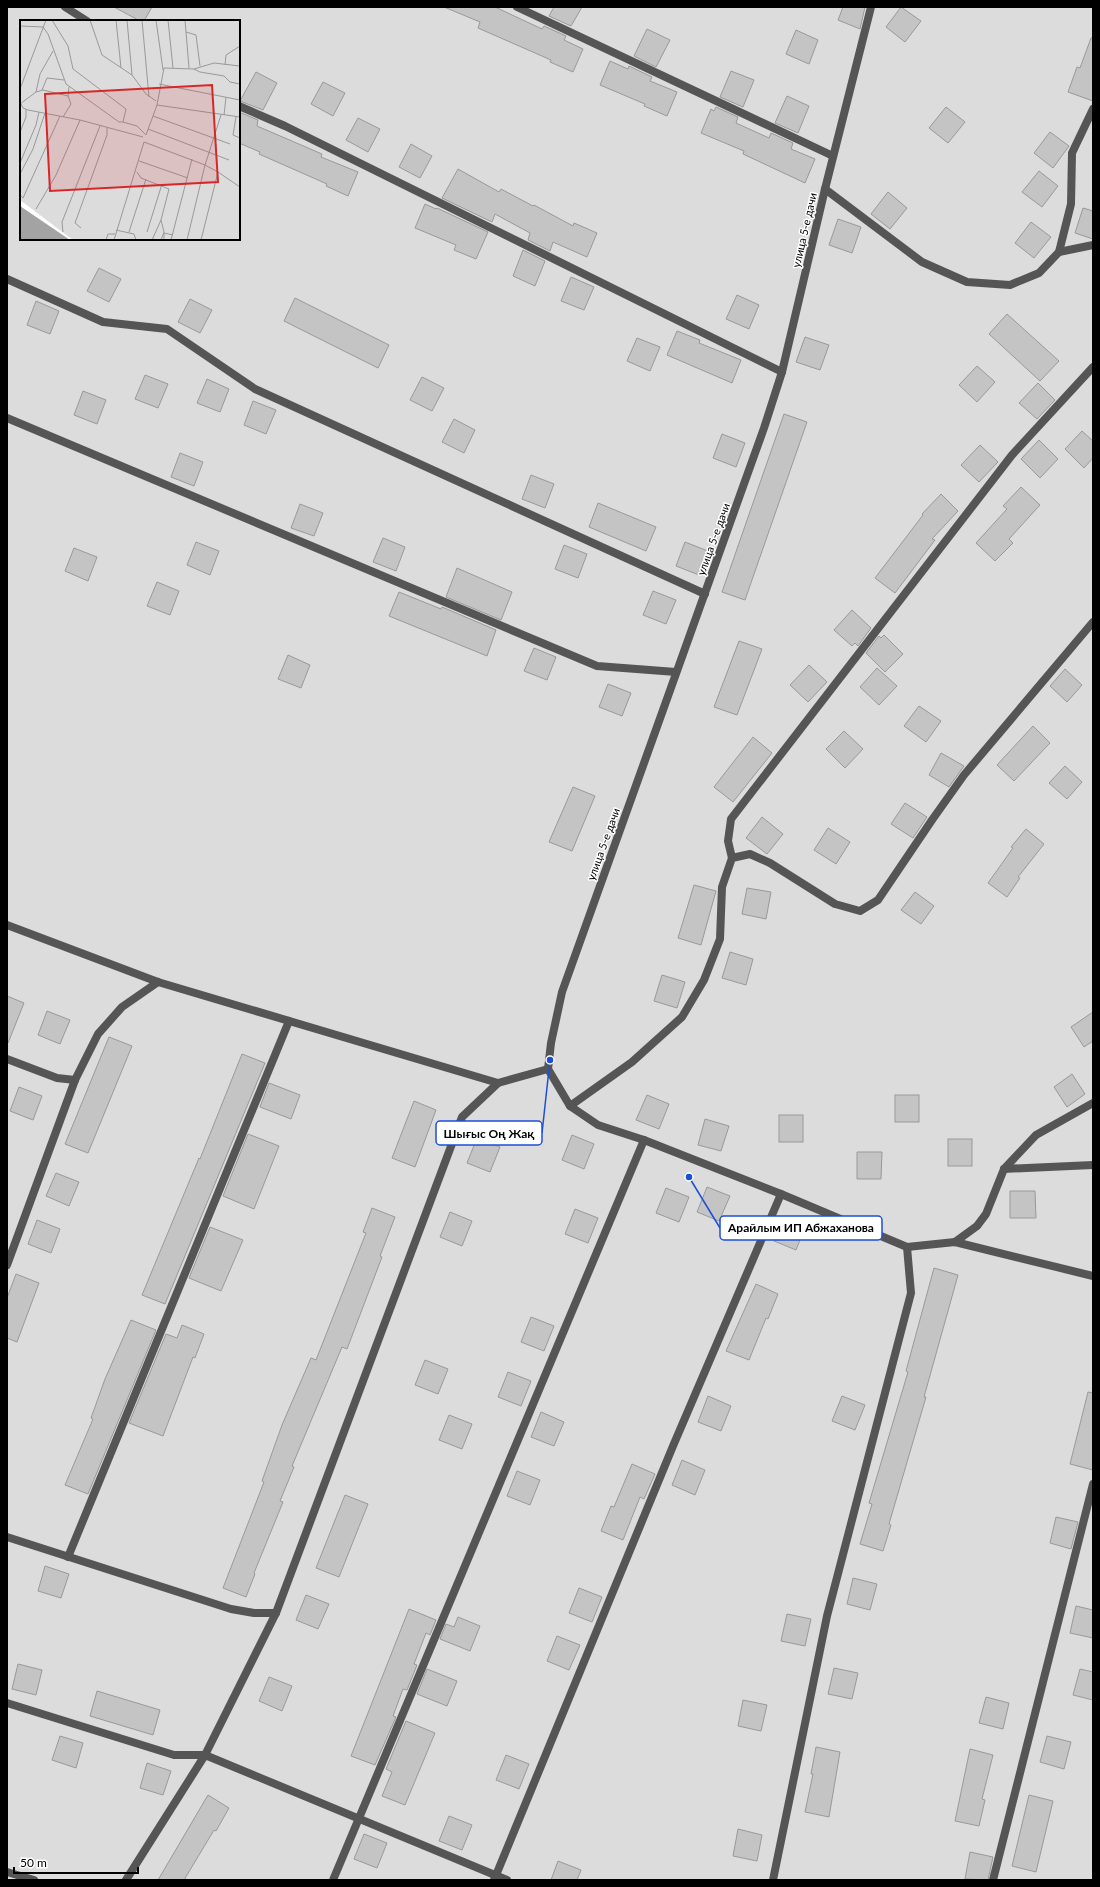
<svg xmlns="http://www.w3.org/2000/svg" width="1100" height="1887" viewBox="0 0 1100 1887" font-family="Lato,sans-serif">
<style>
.green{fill:#dcdcdc;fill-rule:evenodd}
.building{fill:#c4c4c4;stroke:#999}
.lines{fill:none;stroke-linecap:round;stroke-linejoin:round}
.service{stroke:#555;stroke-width:8}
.minor{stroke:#555;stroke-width:8}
.labels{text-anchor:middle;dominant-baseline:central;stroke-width:3;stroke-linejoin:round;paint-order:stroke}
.street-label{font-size:11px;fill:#000;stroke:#fff}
.inset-road{fill:none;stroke:#999;stroke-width:1}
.view{fill:#d62828;fill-opacity:0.15;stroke:#d62828;stroke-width:2}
.inset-edge{fill:none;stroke:#000;stroke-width:2}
.leader{fill:none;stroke:#1d4ed8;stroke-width:1.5}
.callout-dot{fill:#1d4ed8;stroke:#fff;stroke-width:1.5}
.callout{fill:#fff;stroke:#1d4ed8;stroke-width:1.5}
.callout-label{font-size:12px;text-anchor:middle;font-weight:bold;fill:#000}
</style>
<rect width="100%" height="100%" fill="#fff"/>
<!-- green -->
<path class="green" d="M7,7H1093V1880H7ZM21,21H239V239H21Z"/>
<!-- building -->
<g class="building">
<polygon points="114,7 152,7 144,21 140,21"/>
<polygon points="444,7 495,7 542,29 544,26 566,36 564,40 583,49 573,72 550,62 551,60 478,28 480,22"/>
<polygon points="554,7 582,7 571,26 549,16"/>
<polygon points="843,7 865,7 860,29 838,20"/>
<polygon points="901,7 921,21 905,42 886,27"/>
<polygon points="647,29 670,40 656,67 634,56"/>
<polygon points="796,30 818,40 809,64 786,54"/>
<polygon points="1091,38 1093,38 1093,101 1068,92 1077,67 1080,68"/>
<polygon points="610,61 628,69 629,66 652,77 650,81 677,92 667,116 644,106 645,104 600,85"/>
<polygon points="731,71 754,80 743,107 720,97"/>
<polygon points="256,72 277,83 263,110 240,101"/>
<polygon points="323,82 345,93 333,116 311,104"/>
<polygon points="787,96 809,106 798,133 775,123"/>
<polygon points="716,107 738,117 736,123 769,138 771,133 793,143 791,149 815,159 805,183 743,154 744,151 701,133 711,109 714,111"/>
<polygon points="946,107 965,122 948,143 929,128"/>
<polygon points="239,112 258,120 257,126 322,154 321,157 358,172 348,196 326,186 327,184 259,154 260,152 239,143"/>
<polygon points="358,118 380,129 368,152 346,140"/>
<polygon points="1050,132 1069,146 1053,168 1034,153"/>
<polygon points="411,144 432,156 420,178 399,167"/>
<polygon points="458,169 499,192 501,189 533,206 534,205 573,226 574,223 597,233 587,257 553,242 550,251 528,240 530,233 495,214 492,222 442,198"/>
<polygon points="1039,171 1058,186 1042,207 1022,192"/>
<polygon points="888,192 907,208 890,229 871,214"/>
<polygon points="425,204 436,209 437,208 488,232 476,259 454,250 456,245 415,228"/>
<polygon points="1083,208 1093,211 1093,239 1075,233"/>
<polygon points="838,219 861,227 852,253 829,245"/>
<polygon points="1031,222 1051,237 1034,258 1015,243"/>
<polygon points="523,250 545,261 535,286 513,276"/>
<polygon points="99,268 121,279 109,302 87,291"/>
<polygon points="571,277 594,287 584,310 561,301"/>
<polygon points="737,295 759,305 749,329 726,319"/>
<polygon points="295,298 389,345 378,368 284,321"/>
<polygon points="190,299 212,310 200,333 178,322"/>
<polygon points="36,301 59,311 50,334 27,325"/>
<polygon points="1007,314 1059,361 1040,381 989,334"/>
<polygon points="677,331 700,340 699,343 741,360 732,383 667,355"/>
<polygon points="805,337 829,345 820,370 796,362"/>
<polygon points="637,338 660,347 650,371 627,361"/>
<polygon points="977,366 995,382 977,402 959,385"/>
<polygon points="145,375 168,384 158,408 135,399"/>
<polygon points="422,377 444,388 432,411 410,400"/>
<polygon points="207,379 229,389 220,412 197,403"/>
<polygon points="1038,383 1055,400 1037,419 1019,403"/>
<polygon points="83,391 106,400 97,424 74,415"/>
<polygon points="253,401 276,410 266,434 244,425"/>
<polygon points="784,414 807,422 745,600 722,592"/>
<polygon points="454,419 475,430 464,453 442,442"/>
<polygon points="1082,431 1093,441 1093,458 1084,468 1065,449"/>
<polygon points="722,434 745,443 736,467 713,458"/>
<polygon points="1039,440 1058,459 1040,478 1021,459"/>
<polygon points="980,445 998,462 979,482 961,465"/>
<polygon points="180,453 203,462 194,486 171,477"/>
<polygon points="531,475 554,484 545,508 522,499"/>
<polygon points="1021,487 1040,505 1009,539 1013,543 995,561 976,543 1007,509 1003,506"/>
<polygon points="941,494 958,511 932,539 935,540 895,593 875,578 923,515 922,514"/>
<polygon points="598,503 656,527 646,551 589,527"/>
<polygon points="300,504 323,513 314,536 291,528"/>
<polygon points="383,538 405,547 396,571 373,562"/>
<polygon points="196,542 219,551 210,575 187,565"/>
<polygon points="685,542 708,551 699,575 676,566"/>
<polygon points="564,545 587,554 578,578 555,569"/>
<polygon points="74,548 97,557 88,581 65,571"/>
<polygon points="457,568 512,592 501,620 446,597"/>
<polygon points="157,582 179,591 170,615 147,606"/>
<polygon points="653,591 676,600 666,624 643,615"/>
<polygon points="399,592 441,609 442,607 496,630 487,656 389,616"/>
<polygon points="852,610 871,628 858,646 855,643 852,646 834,630"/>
<polygon points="884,635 903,654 885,672 866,653 879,636 881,638"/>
<polygon points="739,641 762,649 737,715 714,707"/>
<polygon points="534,648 556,657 547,680 524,671"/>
<polygon points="288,655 310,665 301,688 278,679"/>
<polygon points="809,665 827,682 808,702 790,685"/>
<polygon points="877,668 897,686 879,705 860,687"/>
<polygon points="1065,669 1082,685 1067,702 1050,686"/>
<polygon points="608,684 631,693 622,716 599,707"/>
<polygon points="919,706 941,721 926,742 904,726"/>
<polygon points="1033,726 1050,743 1014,781 997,765"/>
<polygon points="844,731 863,749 845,768 826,749"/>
<polygon points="753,737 772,753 733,802 714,787"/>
<polygon points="941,753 964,766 949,787 929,775"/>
<polygon points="1065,766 1082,782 1067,799 1049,783"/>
<polygon points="573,787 595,796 572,851 549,842"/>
<polygon points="905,803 927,817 913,838 891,824"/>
<polygon points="762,817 783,834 767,854 746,838"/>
<polygon points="828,828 850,842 836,864 814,850"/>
<polygon points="1026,829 1044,844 1018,877 1020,878 1007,897 988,883 1013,848 1011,847"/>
<polygon points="694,885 716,891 701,945 678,938"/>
<polygon points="747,888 771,892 766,919 742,914"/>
<polygon points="915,892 934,906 921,924 901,910"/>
<polygon points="730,952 753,959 746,985 722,978"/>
<polygon points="662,975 685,982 677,1008 654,1001"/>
<polygon points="7,996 24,1003 8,1043 7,1042"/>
<polygon points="47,1011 70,1020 60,1044 38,1035"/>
<polygon points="1093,1012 1093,1041 1084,1047 1071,1027"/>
<polygon points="109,1037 132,1046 88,1153 65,1144"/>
<polygon points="242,1054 265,1063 165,1304 142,1295 199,1158 200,1159"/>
<polygon points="1072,1074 1085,1094 1067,1107 1054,1087"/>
<polygon points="269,1083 300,1095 291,1119 260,1107"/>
<polygon points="19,1087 42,1096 33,1120 10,1111"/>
<polygon points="647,1095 669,1104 659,1129 636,1120"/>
<rect x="895" y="1095" width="24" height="27"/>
<polygon points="414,1101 436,1110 415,1167 392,1158"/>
<rect x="779" y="1115" width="24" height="27"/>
<polygon points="705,1119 729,1126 721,1151 698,1145"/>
<polygon points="248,1134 279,1146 254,1209 223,1196"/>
<polygon points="572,1135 594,1144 584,1169 562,1160"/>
<polygon points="477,1138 500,1147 490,1172 467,1163"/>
<rect x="948" y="1139" width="24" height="27"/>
<polygon points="857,1152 882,1152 881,1179 857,1179"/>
<polygon points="56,1173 79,1182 69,1206 46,1196"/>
<polygon points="707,1187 730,1196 719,1221 697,1212"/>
<polygon points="666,1188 689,1197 679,1222 656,1213"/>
<polygon points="1010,1191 1035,1191 1036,1218 1010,1218"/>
<polygon points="372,1208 395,1217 380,1256 382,1257 347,1349 342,1347 292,1466 294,1467 280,1501 283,1502 254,1573 255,1574 246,1597 223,1588 264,1482 262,1481 282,1425 311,1358 316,1360 366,1233 363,1232"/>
<polygon points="575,1209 598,1218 588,1243 565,1234"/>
<polygon points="450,1212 472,1221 462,1246 440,1237"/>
<polygon points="784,1216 806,1225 796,1250 774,1241"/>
<polygon points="37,1220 60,1229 51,1253 28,1244"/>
<polygon points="210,1227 243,1240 221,1291 189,1278"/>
<polygon points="934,1268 958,1275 924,1397 926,1397 889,1524 891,1525 883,1551 860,1544 872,1504 869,1503 908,1372 906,1371"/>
<polygon points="16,1274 39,1283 17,1342 7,1338 7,1298"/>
<polygon points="756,1284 778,1294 768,1319 766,1318 749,1360 726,1351"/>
<polygon points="531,1317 554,1326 544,1351 521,1342"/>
<polygon points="131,1320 156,1330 88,1494 65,1485 93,1419 91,1418 105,1379"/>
<polygon points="182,1325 204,1334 195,1358 193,1357 163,1436 129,1423 166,1334 177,1338"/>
<polygon points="425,1360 448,1369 438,1394 415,1385"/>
<polygon points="508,1372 531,1381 521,1406 498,1397"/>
<polygon points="1088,1392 1093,1393 1093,1470 1070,1464"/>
<polygon points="708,1396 731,1406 721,1431 698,1422"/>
<polygon points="842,1396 865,1405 855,1430 832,1421"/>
<polygon points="541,1412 564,1422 554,1446 531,1437"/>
<polygon points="449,1415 472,1424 462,1449 439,1440"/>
<polygon points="682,1460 705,1470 695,1495 672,1485"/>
<polygon points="632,1464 655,1474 644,1499 640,1497 623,1540 601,1531 611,1506 614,1507"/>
<polygon points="517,1471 540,1480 530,1505 507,1496"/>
<polygon points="345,1495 368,1504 339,1577 316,1568"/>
<polygon points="1056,1517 1078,1522 1071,1549 1050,1543"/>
<polygon points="45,1566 69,1574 61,1598 38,1591"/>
<polygon points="853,1578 877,1584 870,1610 847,1604"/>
<polygon points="579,1588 602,1597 592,1622 569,1613"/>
<polygon points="306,1595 329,1604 318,1629 296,1620"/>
<polygon points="1076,1606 1093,1610 1093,1638 1070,1633"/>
<polygon points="409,1609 436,1620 430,1635 426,1633 414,1664 417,1665 407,1690 403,1689 393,1716 396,1717 375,1765 351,1756"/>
<polygon points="787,1614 811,1619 805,1646 781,1641"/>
<polygon points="458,1617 480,1626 470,1651 440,1639 446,1624 454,1627"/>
<polygon points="557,1636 580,1645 569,1670 547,1661"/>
<polygon points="18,1664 42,1670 36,1695 12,1689"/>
<polygon points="834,1668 858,1673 852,1699 828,1694"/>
<polygon points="427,1669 457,1681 447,1706 417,1694"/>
<polygon points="1080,1669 1093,1672 1093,1700 1073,1695"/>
<polygon points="269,1677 292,1686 282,1711 259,1701"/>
<polygon points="97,1691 160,1710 153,1735 90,1716"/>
<polygon points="986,1697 1009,1703 1003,1729 979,1723"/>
<polygon points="743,1700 767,1705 761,1731 738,1726"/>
<polygon points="406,1721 435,1733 405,1805 382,1796 392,1772 386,1769"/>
<polygon points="60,1736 83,1743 76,1768 52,1760"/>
<polygon points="1047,1736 1071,1742 1064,1769 1040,1762"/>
<polygon points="816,1747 840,1752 829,1817 805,1812 813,1774 811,1774"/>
<polygon points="970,1749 993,1755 982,1799 985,1800 979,1826 955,1821"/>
<polygon points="506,1755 529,1764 519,1789 496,1780"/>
<polygon points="147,1763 171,1771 163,1795 140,1788"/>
<polygon points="208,1795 229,1808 216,1831 214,1830 184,1880 158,1880"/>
<polygon points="1029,1795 1053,1801 1036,1872 1012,1866"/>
<polygon points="449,1816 472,1825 462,1850 439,1841"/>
<polygon points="738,1829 762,1835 757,1861 733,1856"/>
<polygon points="364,1834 387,1843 377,1868 354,1859"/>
<polygon points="970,1852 993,1857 988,1880 965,1879"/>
<polygon points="558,1861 581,1870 577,1880 551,1880"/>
</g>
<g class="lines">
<!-- service -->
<g class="service">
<polyline points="65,7 87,21"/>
<polyline points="517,7 833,156"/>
<polyline points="239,106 285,126 782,372"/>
<polyline points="1093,109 1072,153 1071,204 1059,252 1093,245"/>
<polyline points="825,189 922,262 967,282 1010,285 1039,273 1059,252"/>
<polyline points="7,279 103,322 167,329 255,389 705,594"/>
<polyline points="7,418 597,666 676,672"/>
<polyline points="732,858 728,841 731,819 1012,455 1093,367"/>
<polyline points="7,925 158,982 498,1083 462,1117 276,1613 205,1755 174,1755 7,1703"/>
<polyline points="7,1059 57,1078 75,1080"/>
<polyline points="498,1083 548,1069"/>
<polyline points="570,1106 632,1062 682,1017 704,980 720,939 722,887 732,858 750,854 770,863 835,904 860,911 878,900 932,820 964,775 1093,622"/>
<polyline points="1004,1169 1093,1165"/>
<polyline points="955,1242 977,1226 986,1214 1004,1169 1036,1135 1093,1103"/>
<polyline points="907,1247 955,1242 1093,1276"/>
<polyline points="7,1265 75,1080 98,1034 122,1007 158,982"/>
<polyline points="7,1537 231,1609 254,1613 276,1613"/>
<polyline points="68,1557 289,1021"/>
<polyline points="7,1872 34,1880"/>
<polyline points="126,1880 205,1755 507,1880"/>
<polyline points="333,1880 644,1140"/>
<polyline points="494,1880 673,1446 781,1194"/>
<polyline points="993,1880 1093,1484"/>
</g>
<!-- minor -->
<polyline class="minor" points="773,1880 827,1616 911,1293 907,1247 781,1194 644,1140 598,1125 570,1106 548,1069 551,1043 562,992 764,428 782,372 825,189 871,7"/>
</g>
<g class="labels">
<!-- street labels -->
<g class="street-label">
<text transform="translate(804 230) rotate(-77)">улица 5-е дачи</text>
<text transform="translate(713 539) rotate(-70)">улица 5-е дачи</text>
<text transform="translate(603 844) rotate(-70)">улица 5-е дачи</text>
</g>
</g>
<!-- overview -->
<g transform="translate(20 20)">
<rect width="220" height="220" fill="#fff"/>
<path d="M0,0H220V220H53L0,180Z" fill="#dcdcdc"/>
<path d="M0,186L50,220H0Z" fill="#a3a3a3"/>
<path class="inset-road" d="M32,0L48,26L53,49L106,89L103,102L117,106L126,115M70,0L82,35L112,55L126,74L136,81M96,0L101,48M107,0L112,55M122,0L129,77M136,0L143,50M148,0L153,48M165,0L169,48M0,6L23,7L28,14L46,64L99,102H103M166,12L176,15L180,46M205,45L206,35L220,26M174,49L180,52L204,56L210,62L220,64M139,64L220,80M0,69L26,0M22,70L27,58L44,60M16,72L23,70L48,76L49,67M0,82L3,88L8,90L60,100L123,117M0,84L16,72L20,54L33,31M137,85L144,48L174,49L194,43L220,46M204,95L206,77M133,96L210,124M43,97L51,84L48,76M216,97L213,115L220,118M128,109L209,140M0,112L6,97V89M126,115L137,85L220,97M119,141L168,158M0,143L16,105L19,92M117,152L121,158L149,169L141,200L132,220M198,152L220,167M0,154L13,129L25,93M0,175L3,178L40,96M16,189L36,155L60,100M61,208L55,203L87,115V108M96,210L114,214L116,220M43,212L42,202L80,106M109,212L126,159M127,212L142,164M86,220L88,214H95M94,220L124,122L185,145L167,220M141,220L144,212L141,200M144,220V213L153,215M151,220L172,139M181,220L198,152L185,145L201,95"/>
<path class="view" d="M192,65L198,162L30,171L25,74Z"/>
<rect width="220" height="220" class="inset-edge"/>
</g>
<!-- callouts -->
<path class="leader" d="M550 1060L542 1133M689 1177L720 1228"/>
<g class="callout-dot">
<circle cx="550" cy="1060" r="4"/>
<circle cx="689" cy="1177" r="4"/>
</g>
<g class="callout">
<rect x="436" y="1121" width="106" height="24" rx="4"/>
<rect x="720" y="1216" width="162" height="24" rx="4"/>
</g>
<g class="callout-label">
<text x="489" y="1138">Шығыс Оң Жақ</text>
<text x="801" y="1232">Арайлым ИП Абжаханова</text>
</g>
<!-- border -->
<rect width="1100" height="1887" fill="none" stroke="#000000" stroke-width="16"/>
<!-- scale -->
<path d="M14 1867v6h124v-6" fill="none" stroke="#000000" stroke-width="2"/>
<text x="20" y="1867" font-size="12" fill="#000000" stroke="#ffffff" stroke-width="3" paint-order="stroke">50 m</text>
</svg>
